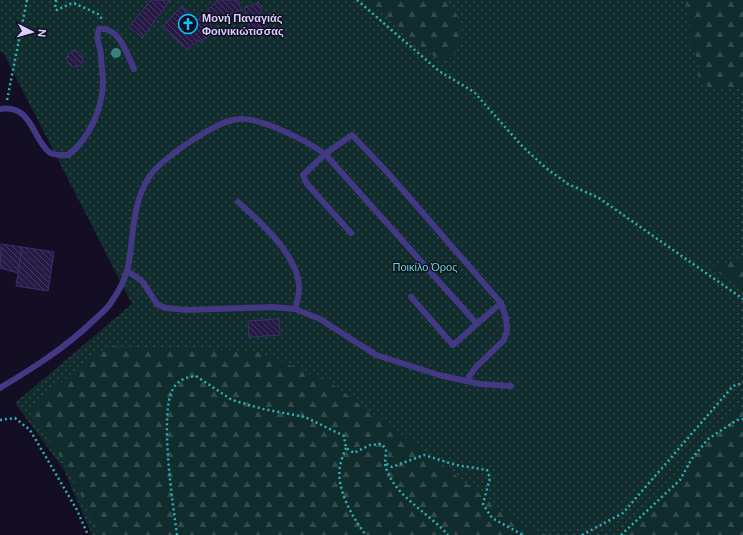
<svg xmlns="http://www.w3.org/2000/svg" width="743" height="535" viewBox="0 0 743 535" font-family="'DM Sans',sans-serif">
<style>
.grass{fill:url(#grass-dots)}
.forest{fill:url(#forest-firs)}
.building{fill:url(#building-back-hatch);stroke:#3f2c71}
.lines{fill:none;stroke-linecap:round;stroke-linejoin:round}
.path{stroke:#2db2b6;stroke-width:2.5;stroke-dasharray:2 3;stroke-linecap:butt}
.service{stroke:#423883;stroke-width:6}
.tree{fill:#3b827f}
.labels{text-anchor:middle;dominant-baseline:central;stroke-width:3;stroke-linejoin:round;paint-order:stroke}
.poi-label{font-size:11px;font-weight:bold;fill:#dad0ff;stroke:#130e23;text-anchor:start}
.park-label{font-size:11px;fill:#5be0cb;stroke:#130e23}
</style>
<defs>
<pattern id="grass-dots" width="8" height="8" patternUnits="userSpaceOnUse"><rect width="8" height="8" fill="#112c2d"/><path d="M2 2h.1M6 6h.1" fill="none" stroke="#334a4c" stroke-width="1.8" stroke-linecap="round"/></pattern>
<pattern id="forest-firs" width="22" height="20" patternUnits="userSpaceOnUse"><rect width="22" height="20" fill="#112c2d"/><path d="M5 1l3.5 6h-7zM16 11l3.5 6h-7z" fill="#334a4c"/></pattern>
<pattern id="building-back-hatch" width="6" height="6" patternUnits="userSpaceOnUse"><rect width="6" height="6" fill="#261a44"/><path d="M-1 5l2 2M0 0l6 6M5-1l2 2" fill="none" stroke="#453a60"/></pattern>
</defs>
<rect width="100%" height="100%" fill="#130e23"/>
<!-- grass -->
<polygon class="grass" points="0,0 743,0 743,535 92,535 64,470 15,403 132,304 4,54 0,51"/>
<!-- forest -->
<g class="forest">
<path d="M366,0H444C459,9 468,36 457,51C454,56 447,60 443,64Z"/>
<polygon points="684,0 743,0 743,89 724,87 709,88 698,76 699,61 690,47 688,7"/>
<polygon points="743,257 743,290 711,267"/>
<polygon points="107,346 256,351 329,382 417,446 522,526 547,535 100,535 68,469 28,409"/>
<polygon points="743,407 743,535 613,535 675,480 732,411"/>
</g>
<!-- building -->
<g class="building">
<polygon points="151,0 170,0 143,37 129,27"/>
<polygon points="218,0 238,0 241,10 209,21 214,33 200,42 199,40 187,49 162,27 182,6 196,21"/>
<polygon points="259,3 266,26 250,30 244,8"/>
<circle cx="75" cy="59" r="8"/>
<polygon points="1,244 22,247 18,273 0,268"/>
<polygon points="22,247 54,252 48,291 16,286"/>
<polygon points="279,319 280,335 249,337 248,321"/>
</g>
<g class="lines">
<!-- path -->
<g class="path">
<polyline points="56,0 55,9 57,10 72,3 76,4 98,14 103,20"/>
<polyline points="357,0 439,71 474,92 522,146 546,168 568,184 599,198 743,299"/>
<polyline points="7,100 27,0"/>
<polyline points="0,420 15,418 30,430 77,510 88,535"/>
<path d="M346,448C344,453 341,460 340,466C336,489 352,517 366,535"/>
<path d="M385,464C392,495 428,512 448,535"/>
<path d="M177,535C173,505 159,413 173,389C178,380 186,377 196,376L232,400L263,409L305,417L344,436L346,448L354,453L370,445L382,444L386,450L385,463L392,467L424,455L456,465L487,470L490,478L483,504L492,518L523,535"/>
<polyline points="582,535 623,513 733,386 743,383"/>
<polyline points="621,535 680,480 691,460 708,439 737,420 743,419"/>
</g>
<!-- service -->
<g class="service">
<path d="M0,109C32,104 32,138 49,152C54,156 62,155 68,155C89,139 102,110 103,83C103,74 101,64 101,55C100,45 95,39 99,29C119,26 127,54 134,69"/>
<path d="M238,202C260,221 297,255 299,285C300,293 297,301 295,309"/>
<polyline points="351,233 307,184 303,175 325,154 352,135 388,173 501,303 506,318 507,331 504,340 476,367 466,381"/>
<polyline points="127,271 142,281 157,304 165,308 188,310 272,307 295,309 320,319 376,355 439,375 480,384 511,386"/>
<polyline points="411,297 453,345 501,303"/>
<path d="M0,388C33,368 65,348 93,321C99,315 106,310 110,304C117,294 124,282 127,271C133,248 131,223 139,199C141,192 145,184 149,177C161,159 217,120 239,119C260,117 307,141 325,154L477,324"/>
</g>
</g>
<!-- trees -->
<circle class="tree" cx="116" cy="53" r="5"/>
<!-- icons -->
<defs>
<g id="church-ring" transform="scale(1)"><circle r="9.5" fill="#130e23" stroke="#00ccfb" stroke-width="1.5"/><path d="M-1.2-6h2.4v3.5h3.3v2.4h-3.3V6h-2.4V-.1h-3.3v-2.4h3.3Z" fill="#00ccfb"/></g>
</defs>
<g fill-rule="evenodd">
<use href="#church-ring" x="188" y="24"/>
</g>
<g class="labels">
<!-- poi labels -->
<g class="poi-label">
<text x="202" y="18">Μονή Παναγιάς<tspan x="202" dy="13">Φοινικιώτισσας</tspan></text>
</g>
<!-- park labels -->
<g class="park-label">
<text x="425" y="267">Ποικίλο Όρος</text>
</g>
</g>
<!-- north arrow -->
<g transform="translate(32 32) rotate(96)" stroke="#130e23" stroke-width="3" paint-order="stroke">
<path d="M0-3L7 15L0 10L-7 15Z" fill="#dad0ff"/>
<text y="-6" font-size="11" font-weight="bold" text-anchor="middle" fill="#dad0ff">N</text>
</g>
</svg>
